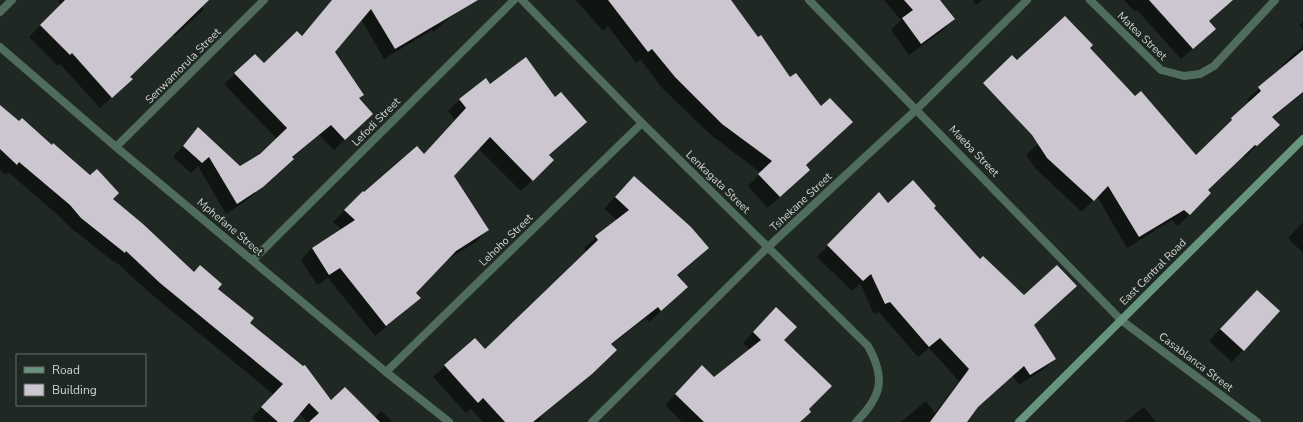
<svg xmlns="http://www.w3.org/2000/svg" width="1303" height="422" viewBox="0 0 1303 422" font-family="'Nunito Sans',sans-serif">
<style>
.shadow{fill:#0007}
.building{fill:#ccc6d0}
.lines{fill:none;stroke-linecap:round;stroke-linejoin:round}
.street{stroke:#506c5e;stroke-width:8}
.secondary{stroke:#67947d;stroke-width:8}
.labels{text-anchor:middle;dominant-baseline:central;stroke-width:4;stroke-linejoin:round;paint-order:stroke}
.street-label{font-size:11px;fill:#ced4d1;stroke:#1f2823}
</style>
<rect width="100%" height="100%" fill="#1f2823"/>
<!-- shadow -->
<g class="shadow">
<polygon points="58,0 207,0 201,6 204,9 175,36 173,34 129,77 120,90 100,108 60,64 58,66 29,37 61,5"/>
<polygon points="335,0 465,0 467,3 433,32 432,30 384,59 361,19 333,52 363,95 358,99 361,124 334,150 319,135 292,158 250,198 226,214 198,166 191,173 173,157 198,129 240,167 260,155 277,139 224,84 235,74 264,65 301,36"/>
<polygon points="576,0 720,0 789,79 821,108 852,122 805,166 797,181 768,208 748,186 761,173 711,135 663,89 640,59 636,63 608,26 603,31"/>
<polygon points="884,0 939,0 953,19 942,31 909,55 891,30 901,20"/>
<polygon points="973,0 983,0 976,5"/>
<polygon points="1124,0 1233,0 1208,22 1203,40 1181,59 1137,10 1135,12"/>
<polygon points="1303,22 1303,29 1299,25"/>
<polygon points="1303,46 1303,93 1272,118 1267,136 1245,157 1243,155 1207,190 1210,193 1178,226 1172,220 1127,248 1097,196 1082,212 1036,169 1026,155 1038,144 1089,48 1135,98 1196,156 1250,103 1247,99 1284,67 1282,65"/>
<polygon points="486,80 490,85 574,133 549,156 553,160 521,191 478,148 453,176 487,230 476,242 445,261 415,292 420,298 375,336 328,278 317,285 301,260 312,248 342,230 333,222 363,192 364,194 424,155 455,120 448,111 460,100"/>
<polygon points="0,107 111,200 194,273 217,289 248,323 331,402 375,418 381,411 393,422 307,422 299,413 291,422 256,422 252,418 273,394 150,293 115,261 114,262 71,228 59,216 8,172 6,175 0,170"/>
<polygon points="623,188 708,248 677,276 687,287 649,322 646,318 611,345 604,362 579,385 540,417 542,419 538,422 483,422 471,409 466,413 433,377 475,339 485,350 587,252 584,248 617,220 604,209"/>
<polygon points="879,194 888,204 933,208 1033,325 1055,359 1044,369 1019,385 1013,376 974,410 966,422 901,422 926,401 935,413 959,381 929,348 918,357 879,312 874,314 860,283 852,291 817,257"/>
<polygon points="1303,222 1303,253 1288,238"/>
<polygon points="1246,302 1279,312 1232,362 1209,341"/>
<polygon points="766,319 783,340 808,409 799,422 682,422 665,405 702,367 714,378 750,350 743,343"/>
<polygon points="1144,407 1156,422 1125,422"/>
</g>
<!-- building -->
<g class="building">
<polygon points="65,0 209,0 130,77 133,79 112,98 72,53 70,55 40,25"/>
<polygon points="332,0 478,0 395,49 371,9 335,52 364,95 359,98 373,114 345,140 331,125 292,157 294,159 263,187 237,204 209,157 202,163 183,146 198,127 240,166 260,154 287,128 234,73 255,54 264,63 297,31 302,36"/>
<polygon points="608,0 731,0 758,37 761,35 790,77 796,73 821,106 830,98 853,122 806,165 810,170 780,197 758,174 772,161 722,124 675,77 652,49 648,52"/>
<polygon points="904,0 940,0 955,19 921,44 902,18 913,10"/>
<polygon points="1149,0 1233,0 1209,21 1216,29 1193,49"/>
<polygon points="1065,16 1093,45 1090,48 1135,96 1141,91 1196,155 1232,120 1231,118 1261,91 1258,87 1303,50 1303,92 1272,117 1280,125 1257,146 1255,145 1208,190 1211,193 1190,215 1184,210 1139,237 1108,186 1094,201 1047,158 1032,135 983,83 1012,55 1017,60"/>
<polygon points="526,57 555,97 561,92 587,122 549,155 554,160 533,181 490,137 454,176 489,230 456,251 416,293 421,298 386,326 340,268 329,275 312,248 355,220 344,210 363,191 364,192 417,146 424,154 466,108 459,99 486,78 490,84"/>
<polygon points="0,105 19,121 22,118 52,145 53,143 90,175 97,169 119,193 113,199 143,224 194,272 200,265 222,284 218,289 254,318 250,323 303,366 305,365 331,400 345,387 380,422 309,422 319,413 309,403 293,422 278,422 261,407 283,384 160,283 126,251 125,253 81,218 70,205 19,162 17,165 0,149"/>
<polygon points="634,176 691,227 709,248 677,275 688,287 661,311 658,307 611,344 617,350 592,374 533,422 505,422 483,398 478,403 444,365 475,338 485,349 598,240 595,236 629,210 615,197"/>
<polygon points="913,180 936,206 934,208 980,259 983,256 1024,295 1057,265 1077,286 1034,325 1056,359 1030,375 1024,366 978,407 967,422 930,422 969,369 940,338 929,347 890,302 885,304 871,274 863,281 827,245 879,192 888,203"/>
<polygon points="1257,290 1280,311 1244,351 1220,329"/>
<polygon points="776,307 797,327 784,340 832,386 809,409 811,412 800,422 704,422 675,394 702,365 714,377 761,340 753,332"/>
</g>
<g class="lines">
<!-- street -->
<g class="street">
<path d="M522,0L642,123L868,346C886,378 882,396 856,422"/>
<polyline points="809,0 1121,320 1257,422"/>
<polyline points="1090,0 1161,70 1184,76 1200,74 1214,66 1275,0"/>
<polyline points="0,12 12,0"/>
<polyline points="0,47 116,147 386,372 449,422"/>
<polyline points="116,147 264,0"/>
<polyline points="253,260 514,0"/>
<polyline points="386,372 642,123"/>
<polyline points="592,422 768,247 917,109 1027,0"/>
</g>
<!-- secondary -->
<polyline class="secondary" points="1019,422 1303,139"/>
</g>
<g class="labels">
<!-- street labels -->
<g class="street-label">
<text transform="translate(1142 36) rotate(44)">Matea Street</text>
<text transform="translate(183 66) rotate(-45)">Senwamorula Street</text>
<text transform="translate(376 122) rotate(-45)">Lefodi Street</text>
<text transform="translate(974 151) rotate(46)">Maeba Street</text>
<text transform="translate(718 182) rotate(44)">Lenkagata Street</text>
<text transform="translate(801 202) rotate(-43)">Tshekane Street</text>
<text transform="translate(230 227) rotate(40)">Mphefane Street</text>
<text transform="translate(506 240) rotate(-44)">Lehoho Street</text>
<text transform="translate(1153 272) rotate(-45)">East Central Road</text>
<text transform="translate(1196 362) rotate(37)">Casablanca Street</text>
</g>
</g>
<!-- legend -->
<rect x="16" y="354" width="130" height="52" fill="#1f2823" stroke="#656d69"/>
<rect x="24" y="367" width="20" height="6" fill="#67947d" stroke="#656d69"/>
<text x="52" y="374" font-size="12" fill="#ced4d1">Road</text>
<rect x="24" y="384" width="20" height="12" fill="#ccc6d0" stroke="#656d69"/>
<text x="52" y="394" font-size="12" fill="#ced4d1">Building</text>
</svg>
